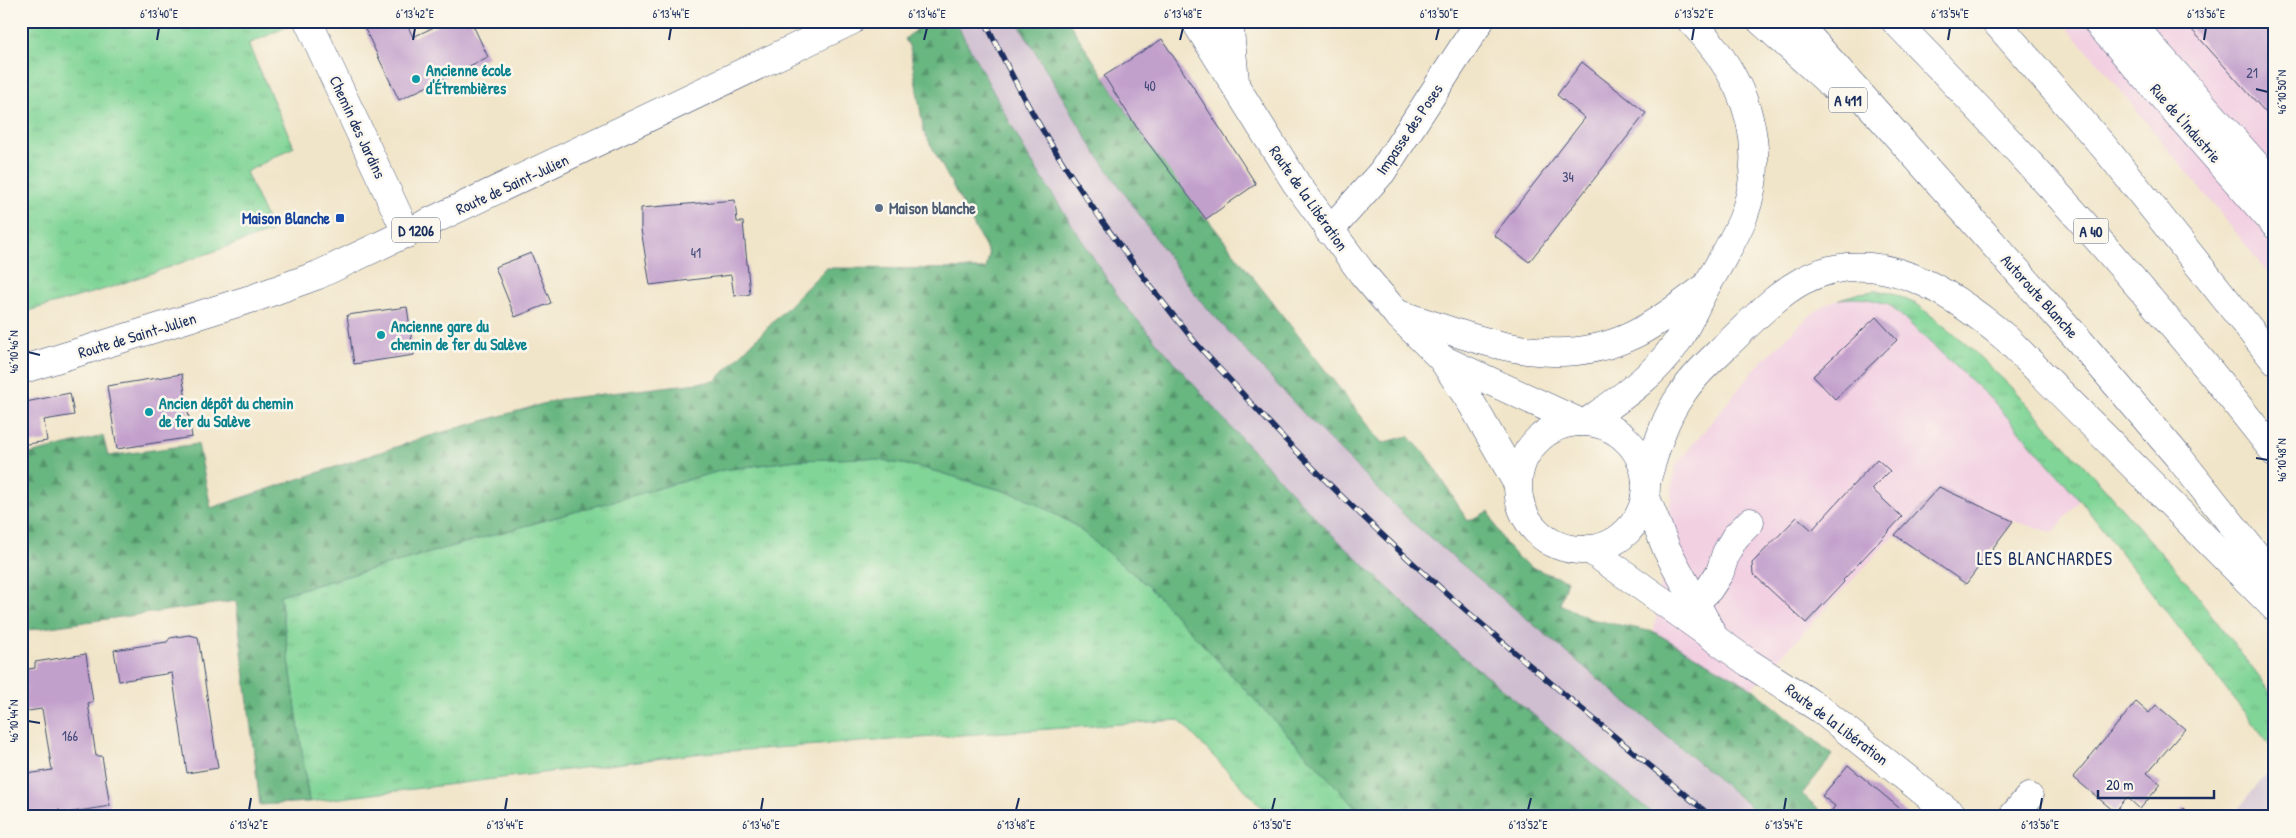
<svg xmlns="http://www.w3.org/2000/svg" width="2296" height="838" viewBox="0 0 2296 838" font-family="'Patrick Hand',sans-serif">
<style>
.built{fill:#f2d0e2}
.industrial{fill:#cfbed0}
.grass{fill:url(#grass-tufts);stroke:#4e827a}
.forest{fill:url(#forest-firs);stroke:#42726f}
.building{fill:#c2a0cc}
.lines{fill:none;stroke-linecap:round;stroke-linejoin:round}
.minor-casing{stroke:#3b4a6e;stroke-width:29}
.major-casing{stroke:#3b4a6e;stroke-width:29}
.highway-casing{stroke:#3b4a6e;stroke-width:29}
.minor{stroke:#fff;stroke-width:28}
.major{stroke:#fff;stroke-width:28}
.highway{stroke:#fff;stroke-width:28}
.rail-casing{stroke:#1b2f5e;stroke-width:5.5}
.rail{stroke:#fbf7ec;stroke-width:4;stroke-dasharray:11;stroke-linecap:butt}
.ticks{fill:none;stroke:#1b2f5e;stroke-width:2}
.culture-dot{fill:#0f9aa8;stroke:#fbf7ec;stroke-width:2}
.service-dot{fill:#5c6f8a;stroke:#fbf7ec;stroke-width:2}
.transit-dot{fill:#1a4fb4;stroke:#fbf7ec;stroke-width:2}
.labels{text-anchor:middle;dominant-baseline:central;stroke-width:5;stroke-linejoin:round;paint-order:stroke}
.number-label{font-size:14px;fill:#454b7a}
.shield{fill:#fbf7ec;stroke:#5e6b89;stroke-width:1}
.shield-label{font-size:15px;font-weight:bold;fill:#1b2f5e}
.culture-label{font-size:16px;font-weight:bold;fill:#0d838f;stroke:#fbf7ec;text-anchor:start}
.street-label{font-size:16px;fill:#1b2f5e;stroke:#fbf7ec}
.service-label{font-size:16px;font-weight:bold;fill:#4e5e75;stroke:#fbf7ec;text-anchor:start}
.transit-label{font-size:16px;font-weight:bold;fill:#164399;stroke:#fbf7ec;text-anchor:end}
.neighbourhood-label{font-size:18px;letter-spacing:1px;fill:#1b2f5e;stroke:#fbf7ec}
.neatline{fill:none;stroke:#1b2f5e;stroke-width:2}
.ticks-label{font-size:12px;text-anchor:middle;fill:#1b2f5e}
</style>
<defs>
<pattern id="grass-tufts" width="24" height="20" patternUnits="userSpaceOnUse" patternTransform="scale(1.25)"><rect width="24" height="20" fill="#81d597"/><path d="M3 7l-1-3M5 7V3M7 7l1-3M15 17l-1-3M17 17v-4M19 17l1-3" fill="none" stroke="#6fb785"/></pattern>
<pattern id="forest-firs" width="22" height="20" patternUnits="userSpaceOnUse" patternTransform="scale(1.25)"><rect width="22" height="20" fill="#68b680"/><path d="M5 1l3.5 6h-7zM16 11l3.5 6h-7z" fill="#55946c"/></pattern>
</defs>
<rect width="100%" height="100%" fill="#fbf7ec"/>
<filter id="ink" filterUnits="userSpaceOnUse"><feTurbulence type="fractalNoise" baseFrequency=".02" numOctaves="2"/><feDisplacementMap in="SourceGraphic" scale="10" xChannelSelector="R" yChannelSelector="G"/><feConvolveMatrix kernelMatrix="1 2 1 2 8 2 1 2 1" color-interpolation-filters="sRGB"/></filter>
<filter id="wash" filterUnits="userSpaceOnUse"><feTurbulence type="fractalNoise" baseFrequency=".0096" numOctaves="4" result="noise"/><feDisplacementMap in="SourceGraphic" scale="20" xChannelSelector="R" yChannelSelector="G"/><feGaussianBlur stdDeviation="1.12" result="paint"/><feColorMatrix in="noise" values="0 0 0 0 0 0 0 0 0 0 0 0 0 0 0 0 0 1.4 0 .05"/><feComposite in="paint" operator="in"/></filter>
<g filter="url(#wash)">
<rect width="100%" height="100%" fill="#f1e5c9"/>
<!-- built -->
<g class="built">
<polygon points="2061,21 2275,21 2275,281 2099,64"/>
<polygon points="1856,297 1874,299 1891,306 1905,317 1995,403 2080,500 2053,533 2013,521 1939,487 1752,688 1654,632 1675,466 1759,364 1808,317 1822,306 1839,299"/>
</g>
<!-- industrial -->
<g class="industrial">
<polygon points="955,21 1017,21 1094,150 1197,297 1306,416 1409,520 1763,817 1657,817 1444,641 1323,526 1228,424 1121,301 1028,156"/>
<polygon points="2275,763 2275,817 2232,817"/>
</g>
<!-- grass -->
<g class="grass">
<polygon points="21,21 286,21 289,26 248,44 294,147 246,172 272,231 109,288 21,313"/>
<path d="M1875,291L1890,292L1918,305L1966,344L2012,388L2101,484L2188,584L2275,698V752L2080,500L1995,403L1891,306C1873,298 1858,297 1839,299L1860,293Z"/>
<polygon points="866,458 920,467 1022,496 1073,524 1147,585 1365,817 1271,817 1179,720 703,753 309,802 280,595 723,470 797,460"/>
</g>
<!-- forest -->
<g class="forest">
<polygon points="926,21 955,21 1028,156 1121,301 1228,424 1323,526 1444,641 1657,817 1365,817 1147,585 1073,524 1022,496 920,467 866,458 797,460 723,470 280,595 309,802 260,805 236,601 21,631 21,456 103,436 108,456 198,444 211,508 426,437 560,399 715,381 826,268 986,269 989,254 924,132 910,48 905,39"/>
<path d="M1017,21H1068L1139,131L1382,443L1408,436L1428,457L1468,521L1489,511C1507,555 1521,567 1567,580L1560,604L1590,619L1654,632L1752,688L1833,755L1802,794L1828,817H1763L1409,520L1306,416L1197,297L1094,150Z"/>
</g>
<g id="blocks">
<!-- building -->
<g class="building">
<polygon points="361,21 405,21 413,37 447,21 471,21 488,57 399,100"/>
<polygon points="2184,21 2275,21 2275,123"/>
<polygon points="1162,39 1256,184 1206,219 1139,131 1104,76"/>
<polygon points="1582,62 1646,113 1529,262 1494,235 1585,118 1557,95"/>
<polygon points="735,200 737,222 743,222 750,294 734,296 731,275 650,285 641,229 641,208"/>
<polygon points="531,253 551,303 515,317 495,267"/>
<polygon points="407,307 414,355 354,364 347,315"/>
<polygon points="1876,317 1897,340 1835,399 1813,376"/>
<polygon points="182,374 192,437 117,449 107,386"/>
<polygon points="70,393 74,415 44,420 47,441 21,445 21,403"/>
<polygon points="1877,459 1890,471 1872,489 1902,517 1843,580 1844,582 1806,623 1753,574 1752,563 1797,517 1812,530"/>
<polygon points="1939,487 2013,521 1966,584 1895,535"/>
<polygon points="189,635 198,637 218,768 187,773 172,673 119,681 114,650 167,642 170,638"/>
<polygon points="86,654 93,702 88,703 96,756 102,756 110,806 60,814 60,810 21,816 21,775 52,770 42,709 21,712 21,670 35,668 35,662"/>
<polygon points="2136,702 2149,713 2156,705 2185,729 2147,773 2161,784 2140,809 2127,797 2115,812 2073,777"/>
<polygon points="1848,765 1898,807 1910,817 1835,817 1830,813 1835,806 1822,796"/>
<polygon points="2184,808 2194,817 2177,817"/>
</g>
</g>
</g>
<g filter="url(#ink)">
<use href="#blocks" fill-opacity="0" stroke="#3b4a6e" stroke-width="1"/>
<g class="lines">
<!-- minor casing -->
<g class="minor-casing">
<g id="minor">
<polyline points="308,21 407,234"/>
<polyline points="2096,21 2275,225"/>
<polyline points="2129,21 2275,186"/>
<polyline points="1329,231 1382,172 1480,21"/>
<polyline points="1695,602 1709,589 1720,572 1726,553 1735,537 1750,522"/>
<polyline points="2012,817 2029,797"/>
</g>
</g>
<!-- major casing -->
<g class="major-casing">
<g id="major">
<polyline points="1195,21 1296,183 1362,273 1396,313 1442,359 1472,404 1517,483"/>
<polyline points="1229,21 1235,81"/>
<polyline points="1442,359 1579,422"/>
<polyline points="21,370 257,297 318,275 851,21"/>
<circle cx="1582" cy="486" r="64"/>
<polyline points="1645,495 1667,550 1712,633"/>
<polyline points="1589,549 1749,663 1820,709 1955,817"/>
</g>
</g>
<!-- highway casing -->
<g class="highway-casing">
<g id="highway">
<polyline points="1761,21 1841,93"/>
<polyline points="1795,21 2077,338 2180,459 2275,579"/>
<path d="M1895,21C2029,159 2158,301 2275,453"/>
<polyline points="1995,21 2105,148 2275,361"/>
<path d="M1396,313C1475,338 1552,374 1633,335C1658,323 1680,305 1703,289"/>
<path d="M1587,422C1618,400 1653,377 1675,345C1688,326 1696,304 1707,285C1720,263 1733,242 1743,218C1771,143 1744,76 1691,21"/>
<path d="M1646,482C1655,453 1663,420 1681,395C1696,372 1719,353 1738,334C1758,315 1778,294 1802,281C1877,241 1952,292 2007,339L2275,608"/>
</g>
</g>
<!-- minor -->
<use href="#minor" class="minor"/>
<!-- major -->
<use href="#major" class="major"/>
<!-- highway -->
<use href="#highway" class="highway"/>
<!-- rail casing -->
<g class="rail-casing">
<path id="rail" d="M985,21C997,46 1009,70 1022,94C1068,179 1130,262 1190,336C1209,359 1230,379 1249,401C1389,554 1552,684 1712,817"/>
</g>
<!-- rail -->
<use href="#rail" class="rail"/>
</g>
</g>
<!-- ticks -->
<path class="ticks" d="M157,40L159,28M413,40L415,28M669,40L671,28M924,40L927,28M1180,40L1183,28M1436,40L1439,28M1692,40L1694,28M1948,40L1950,28M2204,40L2206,28M2256,89L2268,92M28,352L40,355M2256,458L2268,460M28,721L40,723M249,810L251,798M505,810L507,798M761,810L763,798M1016,810L1019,798M1272,810L1275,798M1528,810L1531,798M1784,810L1786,798M2040,810L2042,798"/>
<!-- markers -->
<g class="culture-dot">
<circle cx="416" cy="79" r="5"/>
<circle cx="381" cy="335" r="5"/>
<circle cx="149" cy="412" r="5"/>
</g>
<circle class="service-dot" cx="879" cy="208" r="5"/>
<rect class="transit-dot" x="335" y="213" width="10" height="10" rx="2.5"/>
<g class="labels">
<!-- number labels -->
<g class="number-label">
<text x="2252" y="72">21</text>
<text x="1150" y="85">40</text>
<text x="1568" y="176">34</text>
<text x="696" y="252">41</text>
<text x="70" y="735">166</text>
</g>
<!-- shield labels -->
<g class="shield">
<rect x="1829" y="87.5" width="38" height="25" rx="4"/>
<rect x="392" y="217.5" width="48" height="25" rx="4"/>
<rect x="2073.5" y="218.5" width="35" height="25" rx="4"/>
</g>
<g class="shield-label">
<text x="1848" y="100">A 411</text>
<text x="416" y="230">D 1206</text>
<text x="2091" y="231">A 40</text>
</g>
<!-- culture labels -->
<g class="culture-label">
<text x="426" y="70">Ancienne école<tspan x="426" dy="18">d'Étrembières</tspan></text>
<text x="391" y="326">Ancienne gare du<tspan x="391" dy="18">chemin de fer du Salève</tspan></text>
<text x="159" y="403">Ancien dépôt du chemin<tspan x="159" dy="18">de fer du Salève</tspan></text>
</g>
<!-- street labels -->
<g class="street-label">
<text transform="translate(2186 123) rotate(49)">Rue de l'Industrie</text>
<text transform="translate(358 127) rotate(65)">Chemin des Jardins</text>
<text transform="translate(1409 129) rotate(-56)">Impasse des Poses</text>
<text transform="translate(512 184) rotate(-25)">Route de Saint-Julien</text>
<text transform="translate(1309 198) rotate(55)">Route de la Libération</text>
<text transform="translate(2040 296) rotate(48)">Autoroute Blanche</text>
<text transform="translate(137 335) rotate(-17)">Route de Saint-Julien</text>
<text transform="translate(1837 724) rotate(37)">Route de la Libération</text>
</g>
<!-- service labels -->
<g class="service-label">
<text x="889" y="208">Maison blanche</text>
</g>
<!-- transit labels -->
<g class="transit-label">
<text x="330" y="218">Maison Blanche</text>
</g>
<!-- neighbourhood labels -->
<g class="neighbourhood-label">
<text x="2045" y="558">LES BLANCHARDES</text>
</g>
</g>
<!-- margin -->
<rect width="2296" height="838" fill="none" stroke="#fbf7ec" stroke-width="55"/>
<!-- scale -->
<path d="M2098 790v8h116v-8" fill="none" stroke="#1b2f5e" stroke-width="2.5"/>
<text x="2106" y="790" font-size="15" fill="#1b2f5e" stroke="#fbf7ec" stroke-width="4" paint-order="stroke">20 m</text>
<rect x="28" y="28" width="2240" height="782" class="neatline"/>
<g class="ticks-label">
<text x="159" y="18">6°13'40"E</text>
<text x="415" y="18">6°13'42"E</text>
<text x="671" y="18">6°13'44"E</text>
<text x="927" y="18">6°13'46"E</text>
<text x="1183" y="18">6°13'48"E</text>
<text x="1439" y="18">6°13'50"E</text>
<text x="1694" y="18">6°13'52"E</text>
<text x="1950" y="18">6°13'54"E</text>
<text x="2206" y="18">6°13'56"E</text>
<text transform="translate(2282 92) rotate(-90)" y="4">46°10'50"N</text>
<text transform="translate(14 352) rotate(-90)" y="4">46°10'46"N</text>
<text transform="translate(2282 460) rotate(-90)" y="4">46°10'48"N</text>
<text transform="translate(14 721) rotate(-90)" y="4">46°10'44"N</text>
<text x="249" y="829">6°13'42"E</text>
<text x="505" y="829">6°13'44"E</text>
<text x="761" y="829">6°13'46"E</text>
<text x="1016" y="829">6°13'48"E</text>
<text x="1272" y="829">6°13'50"E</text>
<text x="1528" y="829">6°13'52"E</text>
<text x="1784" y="829">6°13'54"E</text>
<text x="2040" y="829">6°13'56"E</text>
</g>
</svg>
